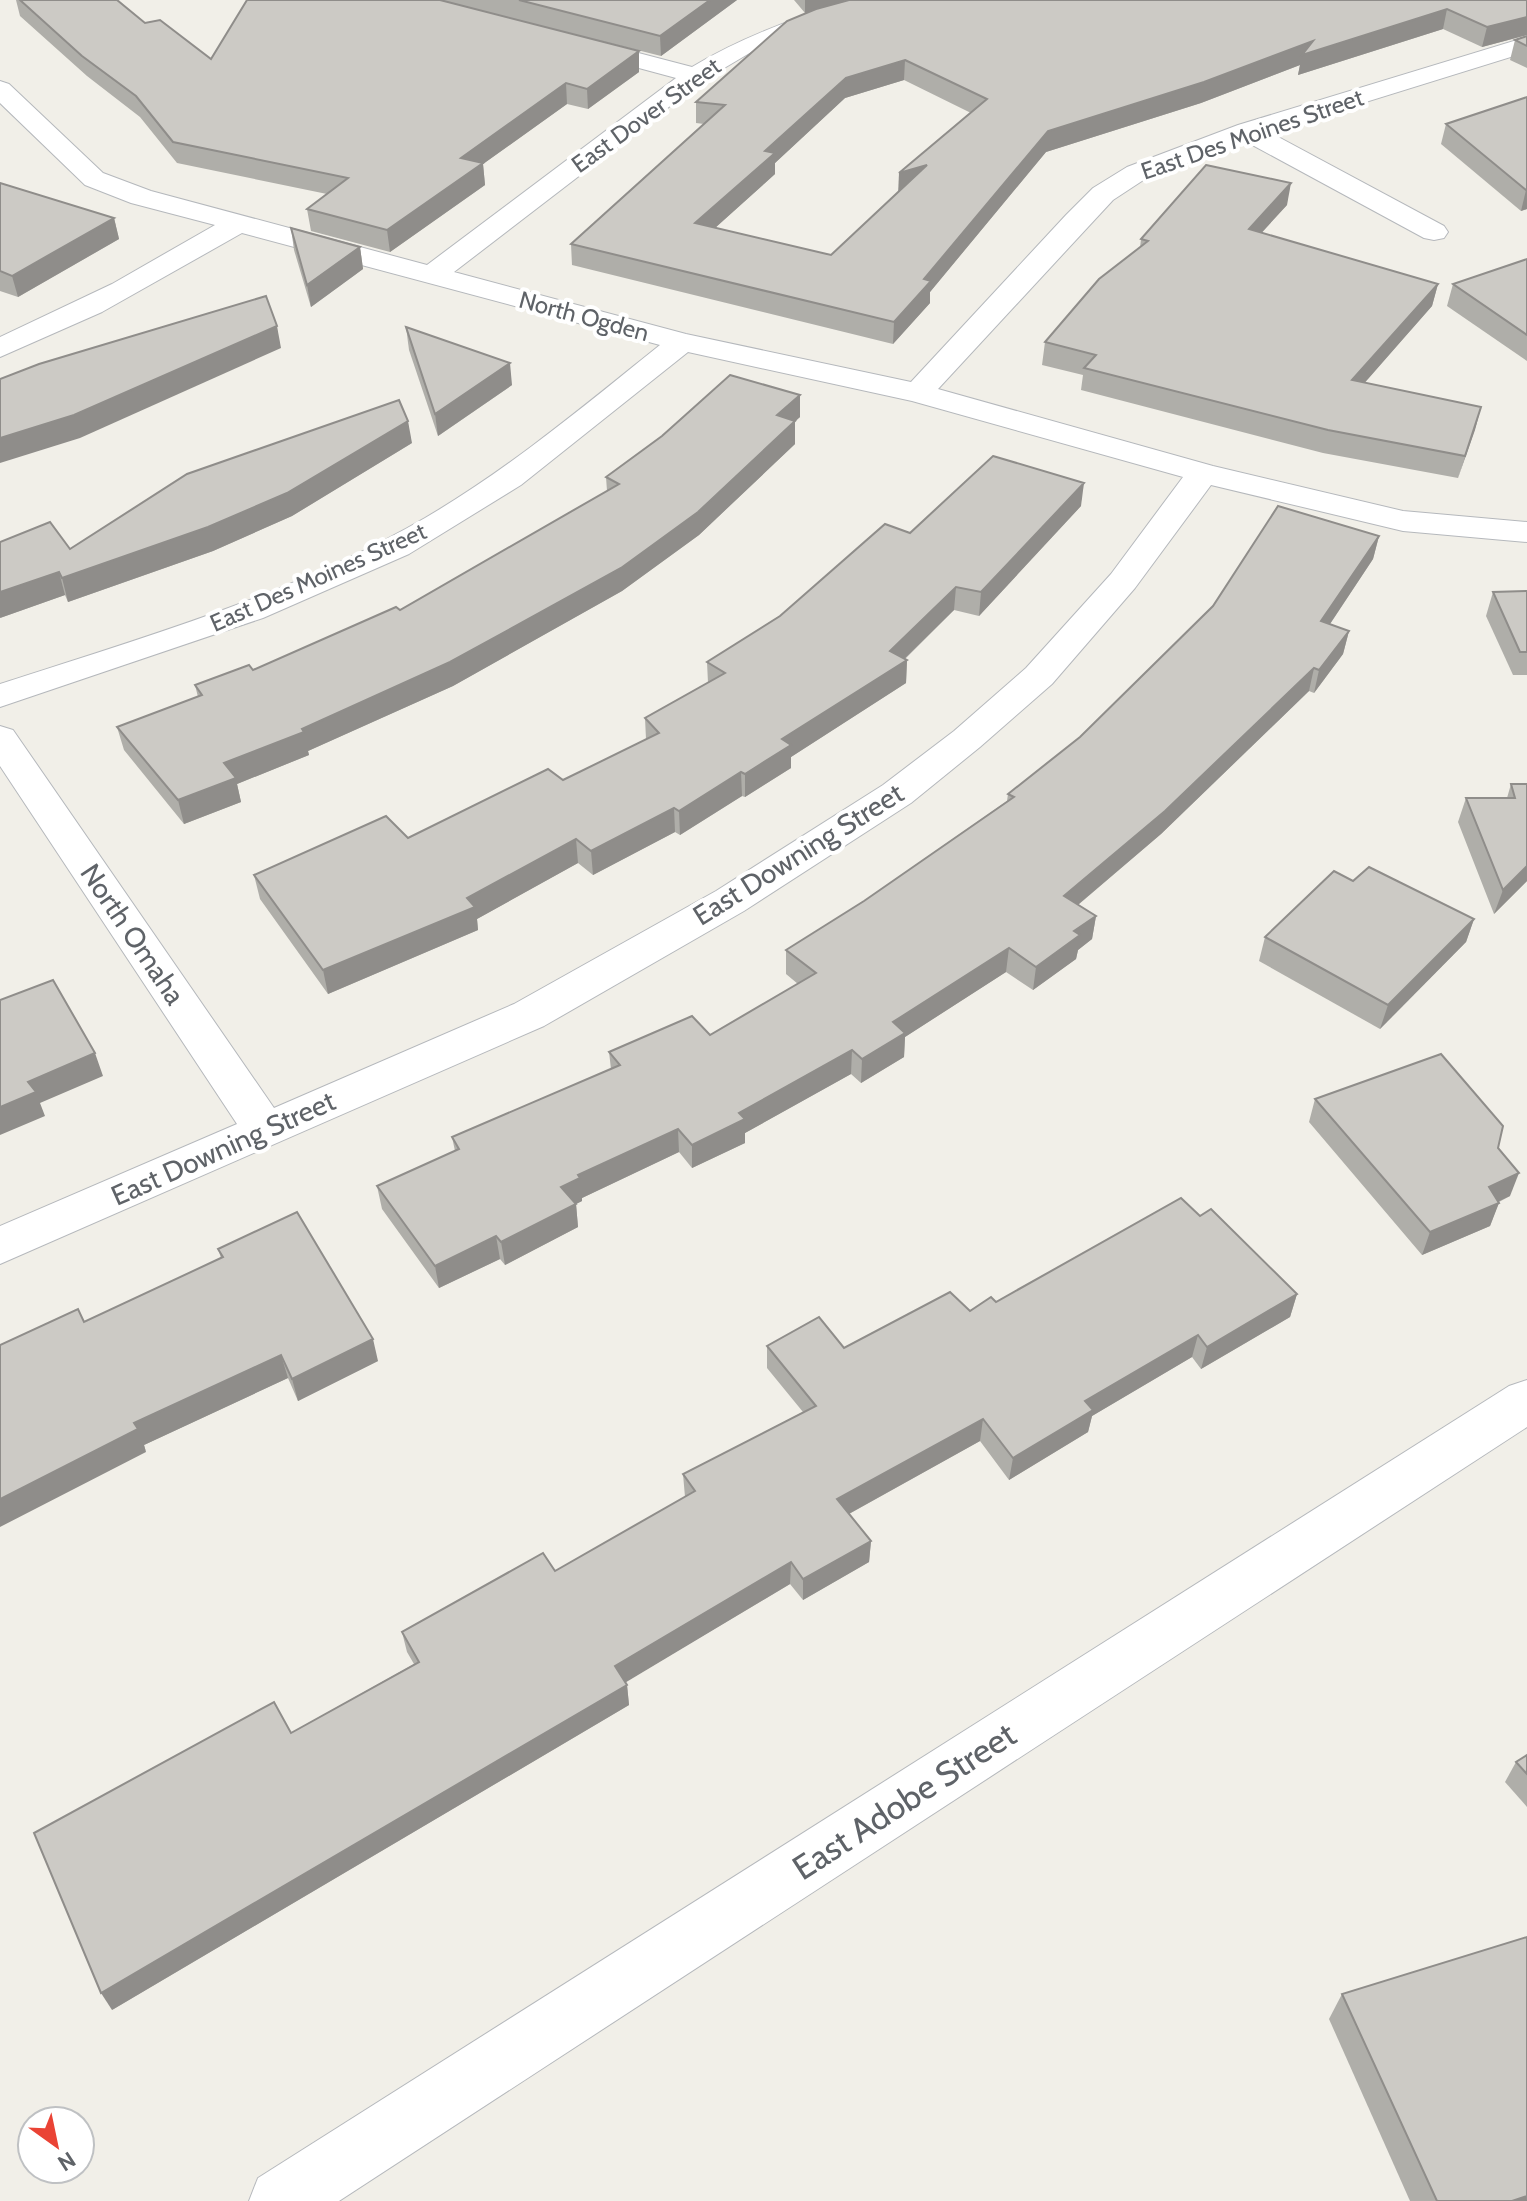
<svg xmlns="http://www.w3.org/2000/svg" width="1527" height="2201" viewBox="0 0 1527 2201" font-family="Cabin,sans-serif">
<style>
.lines{fill:none;stroke-linecap:round;stroke-linejoin:round}
.minor-casing{stroke:#b5b8bc;stroke-width:2}
.minor{fill:#fff;fill-rule:evenodd}
.wall{fill:#afaea9;fill-rule:evenodd}
.shaded-wall{fill:#8f8d8a}
.building{fill:#cccac5;stroke:#8f8d8a;stroke-width:2;fill-rule:evenodd}
.labels{text-anchor:middle;dominant-baseline:central;stroke-width:8;stroke-linejoin:round;paint-order:stroke}
.far-street-label{font-size:24px;fill:#5f6368;stroke:#fff}
.street-label{font-size:28px;fill:#5f6368;stroke:#fff}
.near-street-label{font-size:34px;fill:#5f6368;stroke:#fff}
</style>
<rect width="100%" height="100%" fill="#f1efe8"/>
<g class="lines">
<!-- minor casing -->
<g class="minor-casing">
<g id="minor">
<path d="M857,0H895L891,5L815,26L753,51L704,80L454,272L686,334L911,382L1066,215L1093,188L1127,167L1238,125L1527,37V52L1269,132L1444,226L1448,232L1444,238L1434,240L1424,238L1245,141L1145,179L1113,200L938,389L1213,466L1403,511L1527,522V542L1403,531L1211,485L1135,588L1052,684L980,747L911,803L744,911L544,1026L0,1264V1226L237,1124L0,766V726L13,730L274,1108L514,1004L716,891L883,785L954,731L1026,668L1111,574L1183,477L912,401L688,352L521,485L409,554L263,618L0,707V684C143,638 294,594 425,518C509,469 584,406 660,345L242,233L102,312L0,357V337L112,284L215,225L131,203L85,185L0,103V81L9,84L103,173L151,191L427,265L676,78L572,50L569,45L572,40L581,38L692,67C744,36 798,16 857,0Z"/>
<polygon points="1527,1380 1527,1427 339,2201 249,2201 258,2178 1509,1386"/>
</g>
</g>
<!-- minor -->
<use href="#minor" class="minor"/>
</g>
<!-- wall -->
<g class="wall">
<polygon points="16,0 117,0 145,23 211,59 247,0 737,0 661,56 442,1 639,51 639,72 588,109 567,104 483,164 485,185 390,252 311,231 307,209 327,194 177,163 140,117 87,76 20,16"/>
<path d="M794,0H847L825,7L1527,0V35L1482,47L1443,29L1298,75L1300,65L1201,103L1046,152L930,292V303L893,344L572,265L571,244L704,124L696,123V102L813,10L805,13ZM904,80L971,113L898,192L831,255L715,228L775,174V163L845,98Z"/>
<polygon points="1527,36 1527,68 1510,60 1515,40"/>
<polygon points="1527,97 1527,209 1521,211 1441,144 1446,124"/>
<polygon points="0,183 114,218 119,239 18,297 0,291"/>
<polygon points="1287,205 1261,233 1438,284 1432,306 1364,383 1481,407 1458,478 1323,453 1081,390 1083,375 1042,365 1045,342 1140,248 1141,239"/>
<polygon points="291,228 360,247 363,269 311,307 294,250"/>
<polygon points="1527,259 1527,361 1447,306 1453,284"/>
<polygon points="406,327 512,385 438,436 409,350"/>
<polygon points="800,395 800,417 795,421 795,444 699,535 622,591 453,686 308,751 309,755 237,784 241,802 184,824 124,750 117,727 198,697 195,685 253,670 400,610 607,491 606,477"/>
<polygon points="412,443 292,516 213,551 68,602 65,595 0,618 70,549"/>
<polygon points="1081,506 979,616 954,610 905,659 907,660 906,683 791,757 791,768 745,797 742,796 680,835 675,832 593,875 578,863 477,919 478,930 328,994 260,899 254,875 408,838 563,780 646,739 645,718 708,683 707,662 910,533"/>
<polygon points="1379,536 1373,559 1330,624 1349,631 1343,654 1314,693 1309,691 1161,834 1078,905 1096,916 1092,939 1078,950 1076,959 1033,990 1006,972 905,1037 904,1057 861,1083 851,1074 745,1133 745,1143 692,1168 679,1152 582,1198 582,1201 576,1204 578,1227 505,1265 500,1259 439,1288 382,1209 377,1186 455,1151 452,1137 611,1069 609,1052 710,1035 798,984 786,974 786,950 864,901 1007,801 1008,794"/>
<polygon points="1527,591 1527,675 1513,675 1486,616 1493,592"/>
<polygon points="1511,784 1527,784 1527,881 1494,914 1458,822 1466,798 1507,798"/>
<polygon points="1474,919 1466,942 1380,1029 1259,961 1265,937"/>
<polygon points="1315,1099 1498,1148 1510,1196 1499,1202 1490,1226 1422,1255 1309,1122"/>
<polygon points="1200,1216 1297,1294 1290,1317 1201,1369 1192,1357 1092,1416 1088,1432 1009,1480 980,1441 849,1514 871,1541 869,1562 803,1600 790,1584 625,1682 627,1685 629,1705 112,2010 291,1733 414,1664 407,1652 402,1632 555,1571 685,1497 683,1474 803,1412 767,1368 767,1346 844,1348 970,1311 996,1302"/>
<polygon points="218,1249 378,1361 298,1401 288,1378 144,1445 146,1452 84,1322 221,1258"/>
<polygon points="1527,1755 1527,1807 1505,1782 1516,1762"/>
<polygon points="1342,1994 1527,2201 1410,2201 1329,2019"/>
</g>
<!-- shaded-wall -->
<g class="shaded-wall">
<polygon points="710,0 737,0 661,56 660,36"/>
<polygon points="805,0 847,0 805,13"/>
<polygon points="1447,9 1443,29 1298,75 1300,65 1201,103 1046,152 930,292 930,303 893,344 894,322 924,279 1048,131 1313,41"/>
<polygon points="1527,17 1527,35 1482,47 1487,27"/>
<polygon points="639,51 639,72 588,109 587,89"/>
<polygon points="905,60 904,80 845,98 775,163 775,174 696,245 695,223 765,151 846,78"/>
<polygon points="566,83 567,104 483,164 485,185 390,252 387,230 461,158"/>
<polygon points="927,165 898,195 899,173"/>
<polygon points="1291,183 1287,205 1245,251 1249,229"/>
<polygon points="1527,190 1527,209 1521,211 1526,190"/>
<polygon points="114,218 119,239 18,297 12,276"/>
<polygon points="360,247 363,269 311,307 307,285"/>
<polygon points="1438,284 1432,306 1347,403 1352,380"/>
<polygon points="277,326 281,348 80,438 0,463 0,438"/>
<polygon points="510,363 512,385 438,436 435,414"/>
<polygon points="800,395 800,417 777,438 777,415"/>
<polygon points="1481,407 1475,430 1458,478 1465,456"/>
<polygon points="408,421 412,443 292,516 213,551 68,602 62,578"/>
<polygon points="795,421 795,444 699,535 622,591 453,686 308,751 309,755 237,784 241,802 184,824 178,800 224,763 302,729"/>
<polygon points="1084,483 1081,506 979,616 981,592"/>
<polygon points="1379,536 1373,559 1316,645 1321,621"/>
<polygon points="59,572 65,595 0,618 0,592"/>
<polygon points="956,587 954,610 896,667 907,660 906,683 791,757 791,768 745,797 745,774 782,739 890,651"/>
<polygon points="1349,631 1343,654 1314,693 1319,670"/>
<polygon points="1314,668 1309,691 1161,834 1060,920 1064,896"/>
<polygon points="741,772 742,796 680,835 679,811"/>
<polygon points="674,808 675,832 593,875 591,851"/>
<polygon points="576,839 578,863 477,919 478,930 328,994 323,970 467,898"/>
<polygon points="1527,866 1527,881 1494,914 1503,890"/>
<polygon points="1096,916 1092,939 1078,950 1076,959 1033,990 1036,967 1074,931"/>
<polygon points="1474,919 1466,942 1380,1029 1388,1005"/>
<polygon points="1009,948 1006,972 905,1037 904,1057 861,1083 862,1059 893,1022"/>
<polygon points="852,1050 851,1074 745,1133 745,1143 692,1168 692,1145 739,1113"/>
<polygon points="95,1053 103,1076 40,1103 45,1116 0,1135 0,1107 28,1082"/>
<polygon points="678,1129 679,1152 582,1198 582,1201 576,1204 578,1227 505,1265 501,1242 561,1187 578,1175"/>
<polygon points="1519,1173 1510,1196 1480,1210 1489,1187"/>
<polygon points="1499,1203 1490,1226 1422,1255 1430,1232"/>
<polygon points="496,1236 500,1259 439,1288 435,1266"/>
<polygon points="1297,1294 1290,1317 1201,1369 1207,1347"/>
<polygon points="1198,1335 1192,1357 1092,1416 1088,1432 1009,1480 1013,1458 1085,1401"/>
<polygon points="373,1339 378,1361 298,1401 292,1379"/>
<polygon points="281,1355 288,1378 144,1445 146,1452 0,1527 0,1499 134,1423"/>
<polygon points="983,1419 980,1441 836,1521 837,1499"/>
<polygon points="871,1541 869,1562 803,1600 803,1579"/>
<polygon points="791,1562 790,1584 618,1687 615,1666"/>
<polygon points="627,1685 629,1705 112,2010 101,1993"/>
<polygon points="1527,2196 1527,2201 1512,2201"/>
</g>
<!-- building -->
<g class="building">
<polygon points="20,0 117,0 145,23 160,20 211,59 247,0 440,0 639,51 587,89 566,83 461,158 483,163 387,230 307,209 348,178 173,142 136,96 82,56"/>
<polygon points="519,0 710,0 660,36"/>
<path d="M849,0H1527V17L1487,27L1447,9L1302,55L1313,41L1204,82L1048,131L924,279L931,281L894,322L571,244L725,105L696,102L787,21L816,9ZM905,60L987,99L899,173L927,165L831,255L695,223L775,153L765,151L846,78Z"/>
<polygon points="1527,36 1527,46 1515,40"/>
<polygon points="1527,97 1527,190 1526,190 1446,124"/>
<polygon points="1206,165 1291,183 1249,229 1438,284 1352,380 1481,407 1465,456 1328,430 1084,368 1096,355 1045,342 1099,279 1148,241 1141,239"/>
<polygon points="0,183 114,218 12,276 0,271"/>
<polygon points="291,228 360,247 307,285"/>
<polygon points="1527,259 1527,335 1453,284"/>
<polygon points="266,296 277,326 74,415 0,438 0,379 39,364"/>
<polygon points="406,327 510,363 435,414"/>
<polygon points="730,375 800,395 777,415 795,421 698,512 621,568 450,662 302,729 304,732 224,763 236,778 178,800 117,727 202,695 195,685 249,665 253,670 396,607 400,610 619,484 606,477 662,436"/>
<polygon points="399,400 408,421 287,493 208,527 62,578 59,572 0,592 0,542 50,522 70,549 187,474"/>
<polygon points="993,456 1084,483 981,592 956,587 890,651 907,660 782,739 791,745 745,774 741,772 679,811 674,808 591,851 576,839 467,898 475,907 323,970 254,875 386,816 408,838 548,769 563,780 659,733 645,718 725,673 707,662 780,616 885,524 910,533"/>
<polygon points="1278,506 1379,536 1321,621 1349,631 1319,670 1314,668 1165,811 1064,896 1096,916 1074,931 1080,935 1036,967 1009,948 893,1022 905,1033 862,1059 852,1050 739,1113 745,1119 692,1145 678,1129 578,1175 580,1178 561,1187 576,1204 501,1242 496,1236 435,1266 377,1186 459,1149 452,1137 620,1065 609,1052 692,1016 710,1035 816,973 786,950 864,901 1014,797 1008,794 1080,737 1213,606"/>
<polygon points="1527,591 1527,652 1520,652 1493,592"/>
<polygon points="1511,784 1527,784 1527,866 1503,890 1466,798 1515,798"/>
<polygon points="1369,867 1474,919 1388,1005 1265,937 1334,871 1353,881"/>
<polygon points="53,980 95,1053 28,1082 36,1092 0,1107 0,1000"/>
<polygon points="1441,1054 1503,1126 1498,1148 1519,1173 1489,1187 1499,1203 1430,1232 1315,1099"/>
<polygon points="1181,1198 1200,1216 1211,1209 1297,1294 1207,1347 1198,1335 1085,1401 1093,1410 1013,1458 983,1419 837,1499 871,1541 803,1579 791,1562 615,1666 627,1685 101,1993 34,1833 274,1702 291,1733 419,1662 402,1632 543,1553 555,1571 695,1491 683,1474 816,1406 767,1346 819,1317 844,1348 950,1292 970,1311 991,1297 996,1302"/>
<polygon points="297,1212 373,1339 292,1379 281,1355 134,1423 138,1429 0,1499 0,1345 78,1309 84,1322 223,1257 218,1249"/>
<polygon points="1527,1755 1527,1774 1516,1762"/>
<polygon points="1527,1937 1527,2196 1512,2201 1437,2201 1342,1994"/>
</g>
<g class="labels">
<!-- far-street labels -->
<g class="far-street-label">
<text transform="translate(646 115) rotate(-36)">East Dover Street</text>
<text transform="translate(1252 134) rotate(-19)">East Des Moines Street</text>
<text transform="translate(584 316) rotate(15)">North Ogden</text>
<text transform="translate(318 577) rotate(-24)">East Des Moines Street</text>
</g>
<!-- street labels -->
<g class="street-label">
<text transform="translate(798 854) rotate(-32)">East Downing Street</text>
<text transform="translate(133 934) rotate(56)">North Omaha</text>
<text transform="translate(223 1148) rotate(-24)">East Downing Street</text>
</g>
<!-- near-street labels -->
<g class="near-street-label">
<text transform="translate(904 1801) rotate(-33)">East Adobe Street</text>
</g>
</g>
<!-- north arrow -->
<g transform="translate(56 2145) rotate(147)"><circle r="38" fill="#ffffff" stroke="#bfc1c3" stroke-width="2"/>
<path d="M0-6L14 30L0 20L-14 30Z" fill="#ea4335"/>
<text y="-12" font-size="22" font-weight="bold" text-anchor="middle" fill="#5f6368">N</text>
</g>
</svg>
